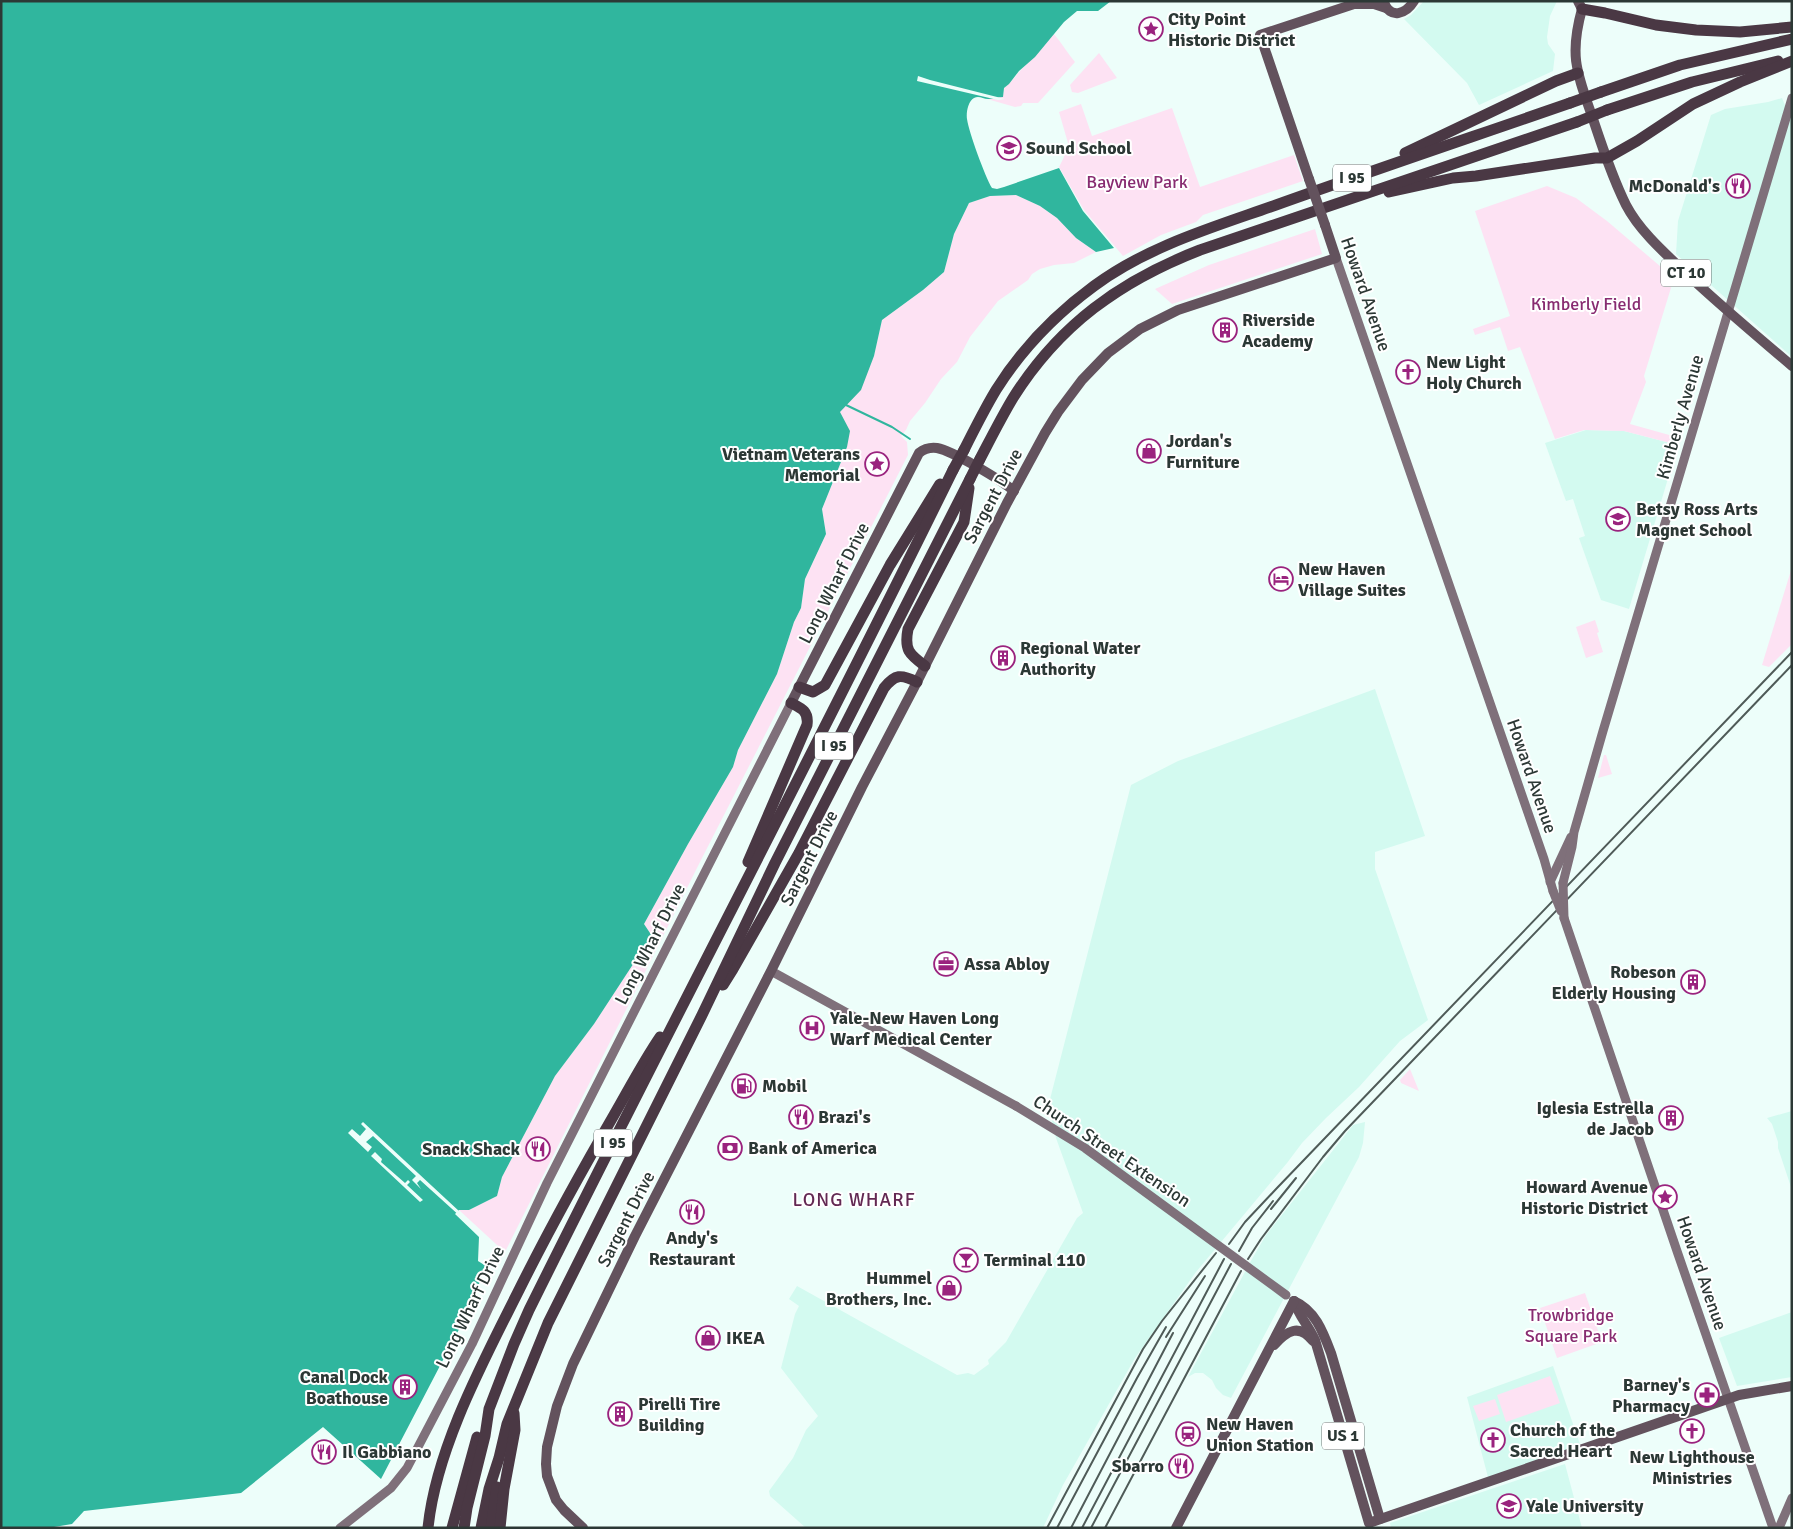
<svg xmlns="http://www.w3.org/2000/svg" width="1793" height="1529" viewBox="0 0 1793 1529" font-family="Signika,sans-serif">
<style>
.built{fill:#d3faf0}
.green{fill:#fde2f3}
.water{fill:#30b69e}
.pier{fill:#edfefa}
.lines{fill:none;stroke-linecap:round;stroke-linejoin:round}
.stream{stroke:#30b69e;stroke-width:2}
.secondary{stroke:#7f707a;stroke-width:9}
.primary{stroke:#63525d;stroke-width:10}
.motorway{stroke:#4a3844;stroke-width:11}
.rail{stroke:#4f5b58;stroke-width:2}
.secondary-bridge{stroke:#7f707a;stroke-width:9}
.primary-bridge{stroke:#63525d;stroke-width:10}
.motorway-bridge{stroke:#4a3844;stroke-width:11}
.labels{text-anchor:middle;dominant-baseline:central;stroke-width:4;stroke-linejoin:round;paint-order:stroke}
.shield{fill:#fff;stroke:#6b7472;stroke-width:1}
.shield-label{font-size:16px;font-weight:bold;fill:#2c3835}
.poi-label{font-size:18px;font-weight:bold;fill:#2c3835;stroke:#fff;text-anchor:start}
.park-label{font-size:18px;fill:#882c71;stroke:#fff}
.street-label{font-size:18px;fill:#2c3835;stroke:#fff}
.neighbourhood-label{font-size:19px;letter-spacing:1px;fill:#632953;stroke:#fff}
</style>
<rect width="100%" height="100%" fill="#edfefa"/>
<!-- built -->
<g class="built">
<polygon points="1424,1 1557,1 1550,16 1547,37 1548,44 1555,54 1553,71 1479,105 1467,83 1404,19 1411,15"/>
<polygon points="1782,98 1792,123 1792,357 1676,254 1678,221 1711,115 1725,109 1768,102"/>
<polygon points="1586,430 1624,431 1678,445 1629,609 1601,600 1579,538 1585,536 1573,499 1566,501 1545,443"/>
<polygon points="1375,689 1425,836 1375,852 1375,869 1428,1020 1400,1041 1359,1087 1326,1118 1302,1143 1287,1163 1196,1272 1135,1358 1063,1485 1043,1528 806,1528 770,1496 769,1491 793,1458 806,1430 818,1416 781,1368 795,1314 799,1306 789,1299 797,1286 957,1375 968,1373 974,1375 989,1364 988,1360 1006,1342 1077,1218 1083,1213 1056,1138 1051,1117 1053,1113 1049,1103 1131,785 1178,761"/>
<polygon points="1792,1111 1792,1190 1778,1148 1778,1142 1772,1124 1767,1118"/>
<polygon points="1365,1122 1363,1143 1359,1157 1231,1398 1223,1395 1216,1388 1212,1380 1203,1373 1195,1373 1188,1377 1252,1259 1266,1235 1353,1125"/>
<polygon points="1792,1312 1792,1377 1737,1386 1719,1338"/>
<polygon points="1553,1366 1582,1450 1489,1481 1467,1397"/>
<polygon points="1565,1464 1582,1528 1391,1528 1390,1523"/>
</g>
<!-- green -->
<g class="green">
<path d="M1054,34C1062,43 1067,53 1075,62L1038,103H1023L1021,106L1015,107L987,99L1003,96L1004,88C1011,83 1015,76 1021,70C1032,58 1043,47 1054,34Z"/>
<polygon points="1099,53 1117,78 1078,93 1072,92 1070,85"/>
<polygon points="1081,104 1092,136 1172,108 1200,187 1294,155 1303,181 1203,215 1196,222 1161,235 1123,256 1084,210 1059,167 1064,157 1064,147 1068,143 1059,112"/>
<polygon points="1547,186 1576,198 1607,221 1674,278 1644,376 1646,382 1630,424 1680,438 1678,445 1624,431 1584,430 1555,439 1520,347 1508,351 1500,327 1475,335 1473,329 1510,316 1475,211"/>
<polygon points="1016,195 1040,206 1057,218 1076,238 1096,252 1074,263 1054,265 1040,269 1032,274 1028,280 998,301 970,337 957,362 941,379 925,403 910,421 906,430 901,436 907,442 908,455 701,860 506,1250 497,1245 459,1210 469,1210 497,1196 502,1177 555,1076 594,1024 641,952 647,948 652,936 644,924 688,844 733,767 738,750 777,674 794,622 801,608 805,579 826,534 822,509 847,447 840,412 874,356 882,320 923,290 944,272 954,234 969,203 990,196"/>
<polygon points="1315,229 1322,254 1172,304 1155,289 1209,265"/>
<polygon points="1792,567 1792,644 1769,667 1762,665"/>
<polygon points="1595,620 1599,632 1597,633 1603,652 1586,658 1576,627"/>
<polygon points="1604,755 1606,755 1612,774 1598,778"/>
<polygon points="1410,1069 1419,1091 1401,1083 1400,1080"/>
<polygon points="1585,1293 1602,1342 1557,1358 1540,1308"/>
<polygon points="1550,1376 1560,1403 1506,1422 1497,1395"/>
<polygon points="1495,1399 1500,1414 1479,1421 1473,1406"/>
</g>
<!-- water -->
<path class="water" d="M1,1H1111L1098,11H1077L1064,22L1035,57L1019,71L1009,84L1004,88L1003,97C999,97 993,99 988,99C983,99 979,95 974,98C968,101 966,113 967,119C969,133 985,176 992,188L997,189L1004,187L1059,168L1083,211L1114,248L1096,252L1076,238L1057,218L1040,206L1016,195L990,196L969,203L954,234L944,272L923,290L882,320L874,356L861,390L840,412L850,431L847,447L822,509L826,534L805,579L801,608L794,622L777,674L738,750L733,767L688,844L644,924L652,936L647,948L641,952L594,1024L555,1076L502,1177L497,1196L469,1210H459L455,1214L479,1237L478,1261L486,1266L468,1312L381,1479L323,1427L241,1493L84,1511L72,1524L48,1528H1Z"/>
<!-- pier -->
<g class="pier">
<polygon points="918,76 930,80 1005,99 998,100 917,81"/>
<polygon points="363,1122 460,1212 459,1214 472,1227 420,1180 417,1183 421,1189 412,1180 416,1176 373,1136 366,1142 372,1147 368,1152 348,1133 352,1129 360,1136 366,1129 361,1124"/>
<polygon points="375,1152 382,1159 381,1162 405,1183 408,1180 410,1182 407,1185 423,1200 420,1202 371,1156"/>
</g>
<g class="lines">
<!-- stream -->
<polyline class="stream" points="846,405 892,427 910,439"/>
<!-- secondary -->
<g class="secondary">
<polyline points="1336,258 1544,859 1553,891"/>
<polyline points="1550,882 1571,837"/>
<polyline points="1563,883 1572,847 1574,832 1603,731 1792,98"/>
<polyline points="1564,918 1678,1254 1773,1528"/>
<polyline points="771,971 1016,1106"/>
<polyline points="340,1528 391,1488 407,1468 472,1344 547,1183 791,703"/>
<polyline points="1779,1528 1792,1498"/>
</g>
<!-- primary -->
<g class="primary">
<path d="M1578,1L1582,9C1569,56 1577,73 1592,116C1602,146 1612,177 1626,205C1640,232 1667,255 1689,276C1722,307 1757,336 1792,366"/>
<path d="M1384,2C1390,20 1406,14 1414,1"/>
<polyline points="1309,179 1260,35 1354,4 1374,4 1386,8"/>
<path d="M791,703L919,453C924,449 930,447 937,448C953,451 1001,480 1014,491"/>
<path d="M1294,1301C1298,1315 1309,1326 1315,1340L1369,1523L1739,1395L1792,1386"/>
<path d="M1294,1301C1315,1310 1323,1332 1331,1353L1380,1519"/>
<path d="M1274,1345C1287,1331 1299,1323 1313,1341"/>
<polyline points="583,1528 564,1510 556,1500 547,1476 546,1464 547,1447 557,1406 573,1364 635,1236 771,971 862,787 917,682 1007,503 1045,433 1058,412 1082,380 1108,353 1140,329 1178,310 1336,258 1325,225"/>
<polyline points="1176,1528 1294,1301"/>
</g>
<!-- motorway -->
<g class="motorway">
<polyline points="1582,9 1605,13 1656,25 1696,30 1740,32 1792,27"/>
<polyline points="1601,92 1680,65 1792,39"/>
<polyline points="1607,110 1692,82 1778,61"/>
<polyline points="1405,153 1556,81 1578,73"/>
<polyline points="1389,192 1453,178 1476,176 1595,158 1607,158 1637,141 1693,104 1740,82 1792,61"/>
<path d="M964,450C974,430 984,410 996,390C1021,350 1056,314 1094,286C1148,246 1214,227 1276,205C1374,170 1472,137 1570,103"/>
<path d="M980,459C991,438 1001,418 1013,398C1059,325 1120,281 1200,250L1577,122"/>
<path d="M925,666C909,654 904,650 908,629L964,522L969,488"/>
<polyline points="799,687 813,692 825,685 890,565 940,484"/>
<path d="M748,862L807,725C809,711 801,708 791,703"/>
<path d="M723,985L733,969L799,853L884,688C895,674 901,674 917,682"/>
<path d="M428,1528C436,1448 484,1360 520,1288C549,1230 581,1172 614,1115C629,1089 643,1062 660,1037"/>
<polyline points="452,1528 477,1437"/>
<path d="M464,1528L467,1508L485,1436L489,1409L514,1344L529,1310C668,1029 815,752 953,470"/>
<polyline points="481,1528 489,1489 499,1458 507,1424 548,1323 702,1015 775,863 970,479"/>
<polyline points="491,1528 497,1487"/>
<polyline points="500,1528 504,1489 515,1430 514,1413"/>
</g>
<!-- rail -->
<g class="rail">
<polyline points="1271,1209 1296,1178"/>
<polyline points="1229,1244 1245,1222 1277,1188 1792,652"/>
<polyline points="1239,1251 1252,1228 1273,1201"/>
<polyline points="1248,1259 1261,1239 1323,1157 1345,1131 1792,665"/>
<polyline points="1166,1337 1205,1276"/>
<polyline points="1047,1528 1143,1349 1162,1321 1216,1253"/>
<polyline points="1057,1528 1137,1378 1166,1327"/>
<polyline points="1071,1528 1173,1333"/>
<polyline points="1082,1528 1224,1259"/>
<polyline points="1091,1528 1231,1264"/>
<polyline points="1105,1528 1241,1271"/>
</g>
<!-- secondary-bridge -->
<g class="secondary-bridge">
<polyline points="1563,883 1564,918"/>
<polyline points="1553,891 1561,911"/>
<polyline points="1016,1106 1085,1148 1286,1295"/>
</g>
<!-- primary-bridge -->
<polyline class="primary-bridge" points="1309,179 1325,225"/>
<!-- motorway-bridge -->
<g class="motorway-bridge">
<polyline points="1570,103 1601,92"/>
<polyline points="1577,122 1607,110"/>
<polyline points="953,470 964,450"/>
<polyline points="970,479 980,459"/>
</g>
</g>
<!-- icons -->
<defs>
<g id="sight-ring" transform="scale(1.25)"><circle r="9.5" fill="#fff" stroke="#9a237e" stroke-width="1.5"/><path d="M0-6L1.8-2.2L6-1.7L2.9 1.2L3.7 5.4L0 3.3L-3.7 5.4L-2.9 1.2L-6-1.7L-1.8-2.2Z" fill="#9a237e"/></g>
<g id="school-ring" transform="scale(1.25)"><circle r="9.5" fill="#fff" stroke="#9a237e" stroke-width="1.5"/><path d="M0-5L7-2L0 1L-7-2ZM-4 1L0 2.5L4 1V4Q0 6-4 4Z" fill="#9a237e"/></g>
<g id="restaurant-ring" transform="scale(1.25)"><circle r="9.5" fill="#fff" stroke="#9a237e" stroke-width="1.5"/><path d="M-5-6h1v4h1v-4h1v4h1v-4h1v5L-1.5 .5V6h-2V.5L-5-1ZM5-6V6H3V1.5H1.5Q1.5-4 5-6Z" fill="#9a237e"/></g>
<g id="building-ring" transform="scale(1.25)"><circle r="9.5" fill="#fff" stroke="#9a237e" stroke-width="1.5"/><path d="M-4-6H4V6H1V3H-1V6H-4ZM-2.5-4.3h1.7v1.8h-1.7ZM.8-4.3h1.7v1.8H.8ZM-2.5-1h1.7V.8h-1.7ZM.8-1h1.7V.8H.8Z" fill="#9a237e"/></g>
<g id="church-ring" transform="scale(1.25)"><circle r="9.5" fill="#fff" stroke="#9a237e" stroke-width="1.5"/><path d="M-1.2-6h2.4v3.5h3.3v2.4h-3.3V6h-2.4V-.1h-3.3v-2.4h3.3Z" fill="#9a237e"/></g>
<g id="shop-ring" transform="scale(1.25)"><circle r="9.5" fill="#fff" stroke="#9a237e" stroke-width="1.5"/><path d="M-5-2.5h2.3a2.7 3.5 0 0 1 5.4 0H5L5.5 6h-11ZM-1.5-2.5h3a1.5 2.3 0 0 0-3 0Z" fill="#9a237e"/></g>
<g id="hotel-ring" transform="scale(1.25)"><circle r="9.5" fill="#fff" stroke="#9a237e" stroke-width="1.5"/><path d="M-6-4.5h1.5V1H6V5H4.5V3h-9V5H-6ZM-4 0a1.8 1.8 0 1 1 3.6 0ZM.5 0V-2.5h3Q6-2.5 6 0Z" fill="#9a237e"/></g>
<g id="office-ring" transform="scale(1.25)"><circle r="9.5" fill="#fff" stroke="#9a237e" stroke-width="1.5"/><path d="M-6-3h4V-5.5h4V-3h4V5H-6ZM-1-4.5V-3h2v-1.5ZM-6 0V1H6V0Z" fill="#9a237e"/></g>
<g id="hospital-ring" transform="scale(1.25)"><circle r="9.5" fill="#fff" stroke="#9a237e" stroke-width="1.5"/><path d="M-5-5h3v3.5h4V-5h3V5h-3V1.5h-4V5h-3Z" fill="#9a237e"/></g>
<g id="fuel-ring" transform="scale(1.25)"><circle r="9.5" fill="#fff" stroke="#9a237e" stroke-width="1.5"/><path d="M-5.5-6h7V0h2V4h1.3V-2.5L3-4.5l.8-.8L6-3V5H2.5V1h-1V6h-7ZM-4.2-4.7v3.2H.2V-4.7Z" fill="#9a237e"/></g>
<g id="bank-ring" transform="scale(1.25)"><circle r="9.5" fill="#fff" stroke="#9a237e" stroke-width="1.5"/><path d="M-6-4H6V4H-6ZM0-2.3a2.3 2.3 0 1 0 0 4.6a2.3 2.3 0 1 0 0-4.6Z" fill="#9a237e"/></g>
<g id="bar-ring" transform="scale(1.25)"><circle r="9.5" fill="#fff" stroke="#9a237e" stroke-width="1.5"/><path d="M-6-5H6L.8 .8V4.5H3.5V6h-7V4.5H-.8V.8Z" fill="#9a237e"/></g>
<g id="pharmacy-ring" transform="scale(1.25)"><circle r="9.5" fill="#fff" stroke="#9a237e" stroke-width="1.5"/><path d="M-2-6h4v4h4v4h-4v4h-4v-4h-4v-4h4Z" fill="#9a237e"/></g>
<g id="station-ring" transform="scale(1.25)"><circle r="9.5" fill="#fff" stroke="#9a237e" stroke-width="1.5"/><path d="M-3-6H3Q5-6 5-4V2Q5 4 3 4L4.5 6H3L1.5 4h-3L-3 6H-4.5L-3 4Q-5 4-5 2V-4Q-5-6-3-6ZM-3.5-4v3h7v-3ZM-3.5 1v1.5H-2V1ZM2 1v1.5H3.5V1Z" fill="#9a237e"/></g>
<g id="university-ring" transform="scale(1.25)"><circle r="9.5" fill="#fff" stroke="#9a237e" stroke-width="1.5"/><path d="M0-5L7-2L0 1L-7-2ZM-4 1L0 2.5L4 1V4Q0 6-4 4Z" fill="#9a237e"/></g>
</defs>
<g fill-rule="evenodd">
<use href="#sight-ring" x="1151" y="29"/>
<use href="#school-ring" x="1009" y="148"/>
<use href="#restaurant-ring" x="1738" y="186"/>
<use href="#building-ring" x="1225" y="330"/>
<use href="#church-ring" x="1408" y="372"/>
<use href="#shop-ring" x="1149" y="451"/>
<use href="#sight-ring" x="877" y="464"/>
<use href="#school-ring" x="1618" y="519"/>
<use href="#hotel-ring" x="1281" y="579"/>
<use href="#building-ring" x="1003" y="658"/>
<use href="#office-ring" x="946" y="964"/>
<use href="#building-ring" x="1693" y="982"/>
<use href="#hospital-ring" x="812" y="1028"/>
<use href="#fuel-ring" x="744" y="1086"/>
<use href="#restaurant-ring" x="801" y="1117"/>
<use href="#building-ring" x="1671" y="1118"/>
<use href="#bank-ring" x="730" y="1148"/>
<use href="#restaurant-ring" x="538" y="1149"/>
<use href="#sight-ring" x="1665" y="1197"/>
<use href="#restaurant-ring" x="692" y="1212"/>
<use href="#bar-ring" x="966" y="1260"/>
<use href="#shop-ring" x="949" y="1288"/>
<use href="#shop-ring" x="708" y="1338"/>
<use href="#building-ring" x="405" y="1387"/>
<use href="#pharmacy-ring" x="1707" y="1395"/>
<use href="#building-ring" x="620" y="1414"/>
<use href="#church-ring" x="1692" y="1431"/>
<use href="#station-ring" x="1188" y="1434"/>
<use href="#church-ring" x="1493" y="1440"/>
<use href="#restaurant-ring" x="324" y="1452"/>
<use href="#restaurant-ring" x="1181" y="1466"/>
<use href="#university-ring" x="1509" y="1506"/>
</g>
<g class="labels">
<!-- shield labels -->
<g class="shield">
<rect x="1333" y="164.5" width="38" height="27" rx="4"/>
<rect x="1661" y="259.5" width="50" height="27" rx="4"/>
<rect x="815" y="732.5" width="38" height="27" rx="4"/>
<rect x="594" y="1129.5" width="38" height="27" rx="4"/>
<rect x="1322" y="1422.5" width="42" height="27" rx="4"/>
</g>
<g class="shield-label">
<text x="1352" y="178">I 95</text>
<text x="1686" y="273">CT 10</text>
<text x="834" y="746">I 95</text>
<text x="613" y="1143">I 95</text>
<text x="1343" y="1436">US 1</text>
</g>
<!-- poi labels -->
<g class="poi-label">
<text x="1168" y="19">City Point<tspan x="1168" dy="21">Historic District</tspan></text>
<text x="1026" y="148">Sound School</text>
<text x="1720" y="186" text-anchor="end">McDonald's</text>
<text x="1242" y="320">Riverside<tspan x="1242" dy="21">Academy</tspan></text>
<text x="1426" y="362">New Light<tspan x="1426" dy="21">Holy Church</tspan></text>
<text x="1166" y="441">Jordan's<tspan x="1166" dy="21">Furniture</tspan></text>
<text x="860" y="454" text-anchor="end">Vietnam Veterans<tspan x="860" dy="21">Memorial</tspan></text>
<text x="1636" y="509">Betsy Ross Arts<tspan x="1636" dy="21">Magnet School</tspan></text>
<text x="1298" y="569">New Haven<tspan x="1298" dy="21">Village Suites</tspan></text>
<text x="1020" y="648">Regional Water<tspan x="1020" dy="21">Authority</tspan></text>
<text x="964" y="964">Assa Abloy</text>
<text x="1676" y="972" text-anchor="end">Robeson<tspan x="1676" dy="21">Elderly Housing</tspan></text>
<text x="830" y="1018">Yale-New Haven Long<tspan x="830" dy="21">Warf Medical Center</tspan></text>
<text x="762" y="1086">Mobil</text>
<text x="1654" y="1108" text-anchor="end">Iglesia Estrella<tspan x="1654" dy="21">de Jacob</tspan></text>
<text x="818" y="1117">Brazi's</text>
<text x="748" y="1148">Bank of America</text>
<text x="520" y="1149" text-anchor="end">Snack Shack</text>
<text x="1648" y="1187" text-anchor="end">Howard Avenue<tspan x="1648" dy="21">Historic District</tspan></text>
<text x="692" y="1238" text-anchor="middle">Andy's<tspan x="692" dy="21">Restaurant</tspan></text>
<text x="984" y="1260">Terminal 110</text>
<text x="932" y="1278" text-anchor="end">Hummel<tspan x="932" dy="21">Brothers, Inc.</tspan></text>
<text x="726" y="1338">IKEA</text>
<text x="388" y="1377" text-anchor="end">Canal Dock<tspan x="388" dy="21">Boathouse</tspan></text>
<text x="1690" y="1385" text-anchor="end">Barney's<tspan x="1690" dy="21">Pharmacy</tspan></text>
<text x="638" y="1404">Pirelli Tire<tspan x="638" dy="21">Building</tspan></text>
<text x="1206" y="1424">New Haven<tspan x="1206" dy="21">Union Station</tspan></text>
<text x="1510" y="1430">Church of the<tspan x="1510" dy="21">Sacred Heart</tspan></text>
<text x="342" y="1452">Il Gabbiano</text>
<text x="1692" y="1457" text-anchor="middle">New Lighthouse<tspan x="1692" dy="21">Ministries</tspan></text>
<text x="1164" y="1466" text-anchor="end">Sbarro</text>
<text x="1526" y="1506">Yale University</text>
</g>
<!-- park labels -->
<g class="park-label">
<text x="1137" y="182">Bayview Park</text>
<text x="1586" y="304">Kimberly Field</text>
<text x="1571" y="1315">Trowbridge<tspan x="1571" dy="21">Square Park</tspan></text>
</g>
<!-- street labels -->
<g class="street-label">
<text transform="translate(1366 294) rotate(71)">Howard Avenue</text>
<text transform="translate(1680 417) rotate(-74)">Kimberly Avenue</text>
<text transform="translate(993 496) rotate(-62)">Sargent Drive</text>
<text transform="translate(834 583) rotate(-63)">Long Wharf Drive</text>
<text transform="translate(1532 776) rotate(71)">Howard Avenue</text>
<text transform="translate(809 858) rotate(-63)">Sargent Drive</text>
<text transform="translate(650 944) rotate(-63)">Long Wharf Drive</text>
<text transform="translate(1112 1151) rotate(34)">Church Street Extension</text>
<text transform="translate(626 1219) rotate(-63)">Sargent Drive</text>
<text transform="translate(1702 1273) rotate(71)">Howard Avenue</text>
<text transform="translate(470 1307) rotate(-64)">Long Wharf Drive</text>
</g>
<!-- neighbourhood labels -->
<g class="neighbourhood-label">
<text x="854" y="1200">LONG WHARF</text>
</g>
</g>
<!-- border -->
<rect width="1793" height="1529" fill="none" stroke="#2c3835" stroke-width="5"/>
</svg>
